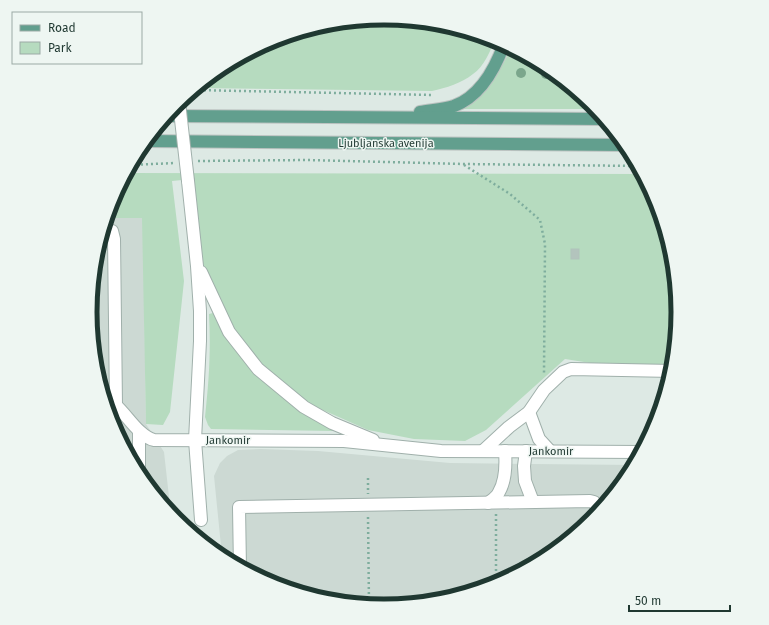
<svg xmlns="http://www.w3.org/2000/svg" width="769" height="625" viewBox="0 0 769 625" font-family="'Fira Sans',sans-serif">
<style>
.built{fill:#ccd9d3}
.green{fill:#b6dbbf}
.building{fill:#b3c4bd;stroke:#b0c3bb}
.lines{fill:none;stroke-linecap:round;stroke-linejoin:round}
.minor-casing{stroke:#a0b0ab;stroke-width:14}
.major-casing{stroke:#bcc3c1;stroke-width:14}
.path{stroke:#7ead9d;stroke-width:2.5;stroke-dasharray:2 3;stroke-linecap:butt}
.minor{stroke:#fff;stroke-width:12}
.major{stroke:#629f8e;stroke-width:12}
.minor-bridge-casing{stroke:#a0b0ab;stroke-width:14;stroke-linecap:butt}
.minor-bridge{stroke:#fff;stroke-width:12}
.tree{fill:#7ba68c}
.labels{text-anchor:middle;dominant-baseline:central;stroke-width:3;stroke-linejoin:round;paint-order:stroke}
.street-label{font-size:11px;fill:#1f3831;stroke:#eef6f2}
.rim{fill:none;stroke:#1f3831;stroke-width:5}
</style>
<rect width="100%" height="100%" fill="#dde9e4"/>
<!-- built -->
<g class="built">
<polygon points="107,218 143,218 146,424 164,452 171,515 140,476 112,425 96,370 90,312 96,255"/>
<polygon points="261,449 318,451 450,463 635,465 629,476 593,521 548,557 497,585 442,601 384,607 327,601 272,584 220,557 221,546 214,476 220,463 227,456 238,450"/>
</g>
<!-- green -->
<g class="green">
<path d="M385,18L442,24L495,40C490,51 484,67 473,74C462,83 446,88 432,91L196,88L221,68L272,40L327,24Z"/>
<polygon points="511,48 548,68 593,104 597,109 451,109 495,77 504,62"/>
<polygon points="127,173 643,174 657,200 673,255 679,313 674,365 597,364 565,359 486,430 465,441 414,439 368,430 307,403 263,368 232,331 202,261 192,179 172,181 184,281 170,412 163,425 146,424 142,218 107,218 113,200"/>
<path d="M213,313L312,418L335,431L211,429L208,425L205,417C209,381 211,350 209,314Z"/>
</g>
<!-- building -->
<g class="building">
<rect x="571" y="249" width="8" height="10"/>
<polygon points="109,413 115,413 115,431 112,425"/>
</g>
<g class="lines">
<!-- minor casing -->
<g class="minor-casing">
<g id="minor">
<polyline points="188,181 197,266 200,311 200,341 195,440 201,520"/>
<polyline points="104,229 112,231 114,239 116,405"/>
<polyline points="201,272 229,332 258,369 304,407 332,423 373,440"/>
<path d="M105,400C120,400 134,435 154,440L344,441L441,451L642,452"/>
<polyline points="529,412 539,439 550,451"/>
<polyline points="139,432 139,475"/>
<polyline points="483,451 509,427 529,412 544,390 563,372 571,369 673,371"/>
<polyline points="526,451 524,466 525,481 533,502"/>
<path d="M488,503C492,500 497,497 499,492C506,480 506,464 505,451"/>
<polyline points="240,568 239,507 590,501 594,502 598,510 598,515"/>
</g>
</g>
<!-- major casing -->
<g class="major-casing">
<g id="major">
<path d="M420,112C431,110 444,109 454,106C481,96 495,69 504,44"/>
<polyline points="167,116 605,119"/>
<polyline points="146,141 626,145"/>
</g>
</g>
<!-- path -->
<g class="path">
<polyline points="194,90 433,95"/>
<polyline points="198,161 308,160 464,164 638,166"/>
<polyline points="131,165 175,163"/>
<polyline points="464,165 510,194 540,220 545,244 544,373"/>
<polyline points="368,478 368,494"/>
<polyline points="496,514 496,585"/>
<polyline points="368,517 369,605"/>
<polyline points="201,531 202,542"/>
</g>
<!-- minor -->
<use href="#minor" class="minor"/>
<!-- major -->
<use href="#major" class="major"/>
<!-- minor-bridge casing -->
<g class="minor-bridge-casing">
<polyline id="minor-bridge" points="179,102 188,181"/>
</g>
<!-- minor-bridge -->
<use href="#minor-bridge" class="minor-bridge"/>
</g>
<!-- trees -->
<g class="tree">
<circle cx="521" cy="73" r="5"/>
<circle cx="546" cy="74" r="5"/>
</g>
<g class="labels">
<!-- street labels -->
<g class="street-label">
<text x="386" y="143">Ljubljanska avenija</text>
<text x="228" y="440">Jankomir</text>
<text x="551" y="451">Jankomir</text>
</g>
</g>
<!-- crop -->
<path d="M0 0H769V625H0ZM97 312a287 287 0 1 1 574 0a287 287 0 1 1-574 0Z" fill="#eef6f2" fill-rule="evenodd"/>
<path class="rim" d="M97 312a287 287 0 1 1 574 0a287 287 0 1 1-574 0Z"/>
<!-- legend -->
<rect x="12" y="12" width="130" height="52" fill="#eef6f2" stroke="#9baaa5"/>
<rect x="20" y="25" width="20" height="6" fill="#629f8e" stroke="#9baaa5"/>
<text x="48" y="32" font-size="12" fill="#1f3831">Road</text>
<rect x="20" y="42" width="20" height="12" fill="#b6dbbf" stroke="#9baaa5"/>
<text x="48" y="52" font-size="12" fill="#1f3831">Park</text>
<!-- scale -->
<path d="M629 605v6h101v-6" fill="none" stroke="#1f3831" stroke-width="2"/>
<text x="635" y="605" font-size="12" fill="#1f3831" stroke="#eef6f2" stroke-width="3" paint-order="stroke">50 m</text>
</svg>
